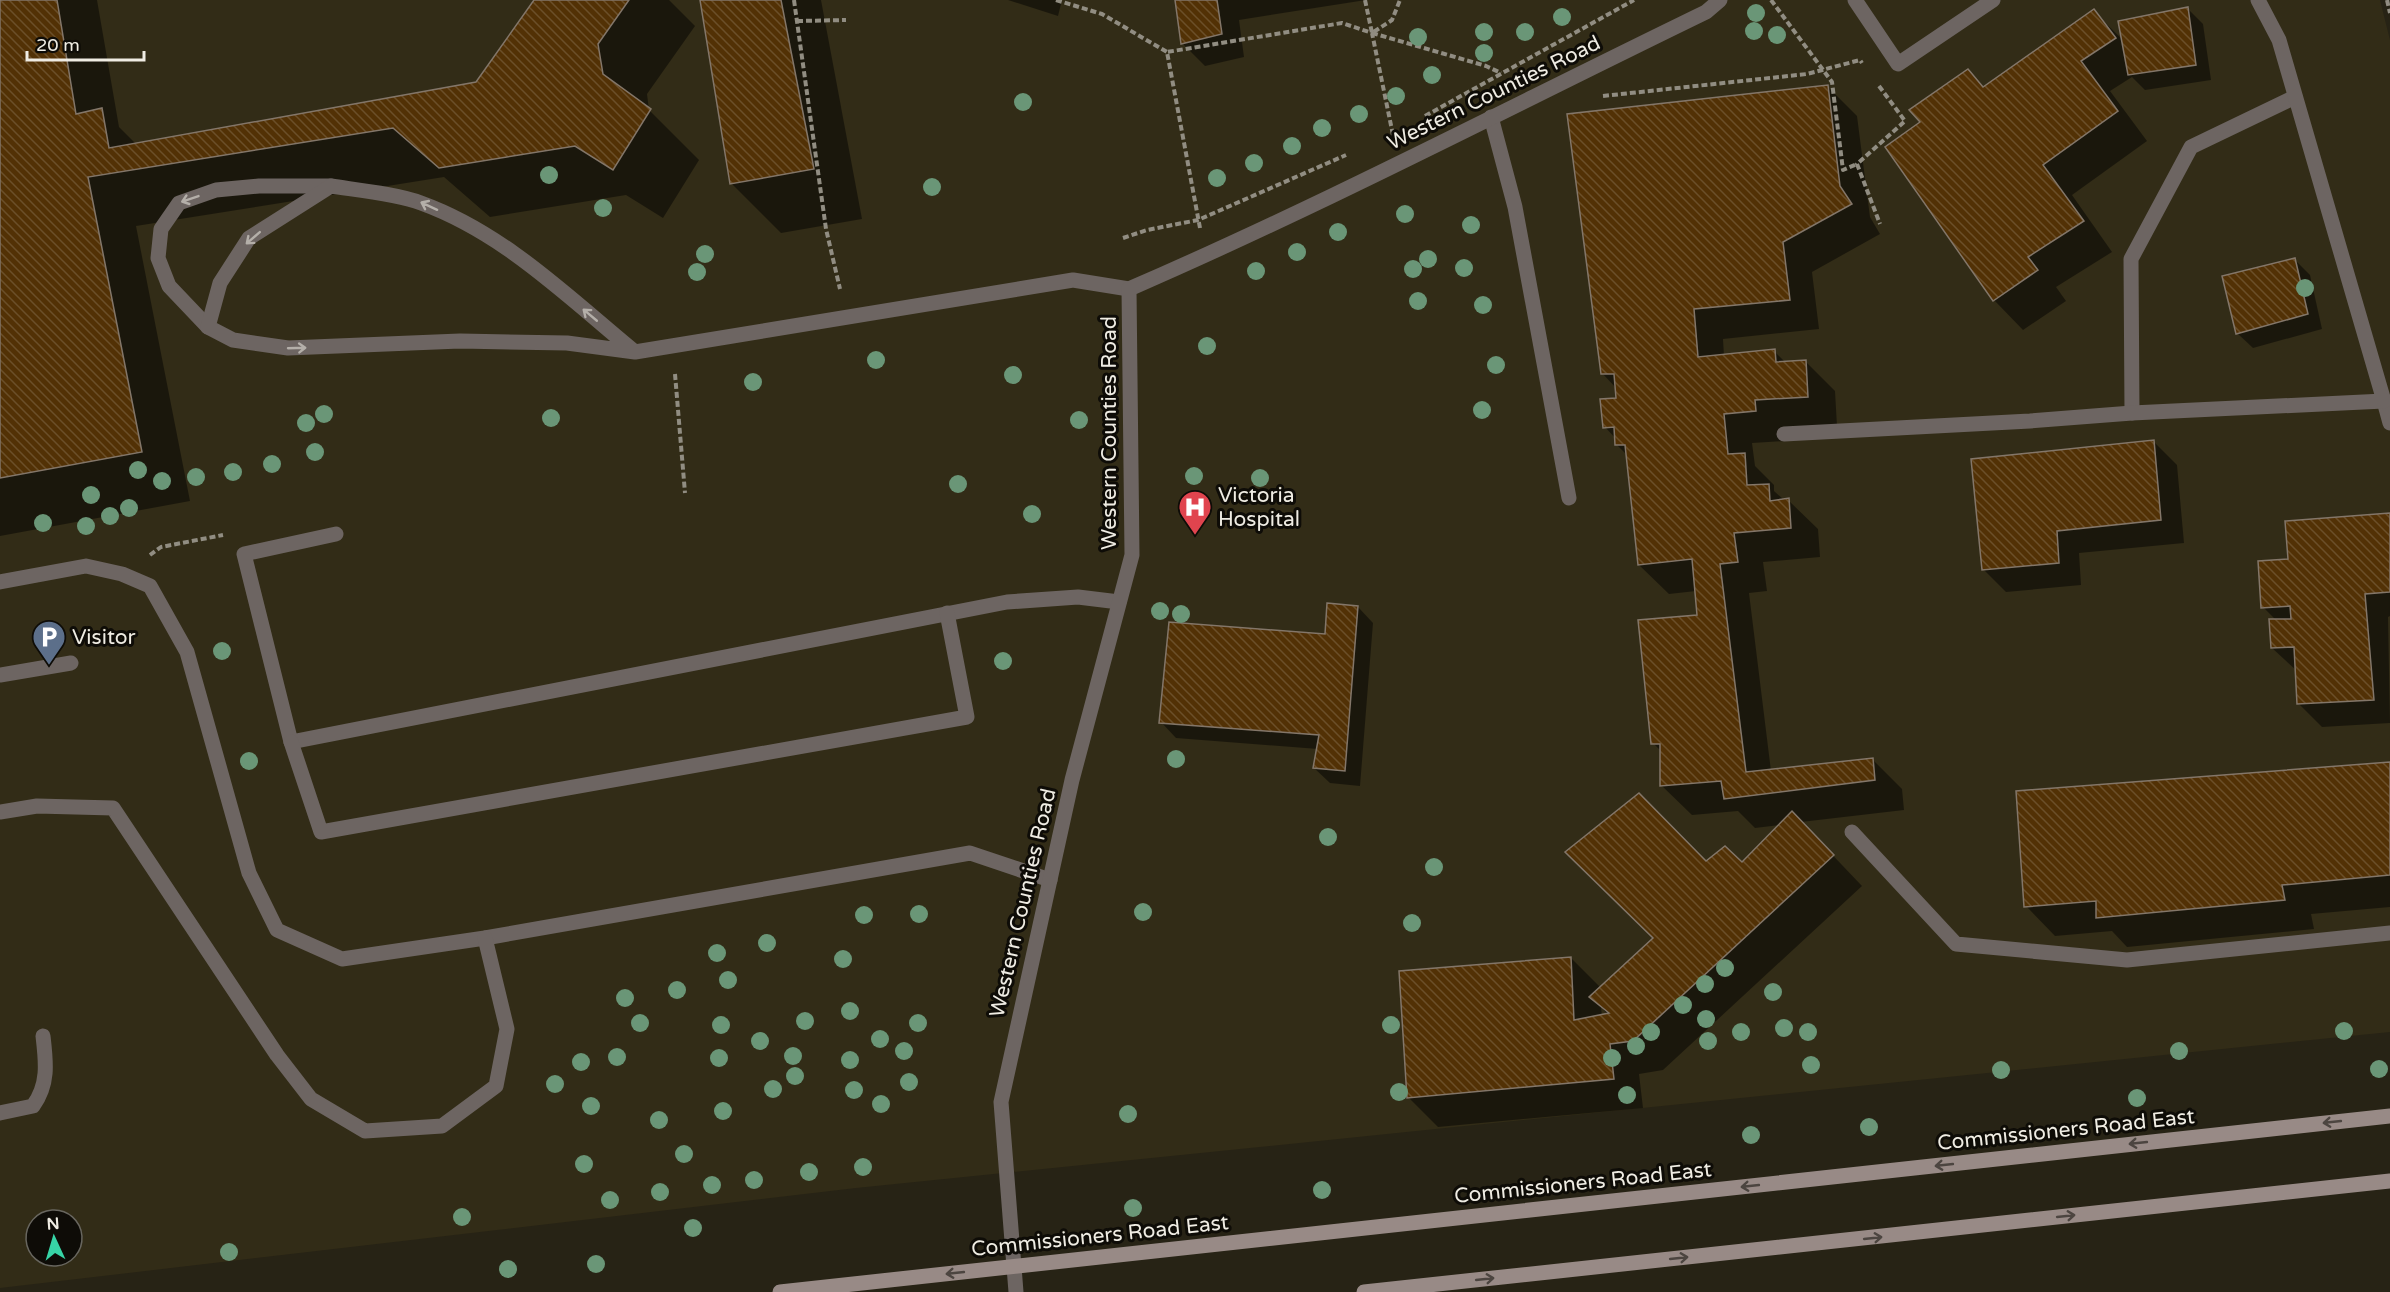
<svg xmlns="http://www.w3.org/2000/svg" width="2390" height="1292" viewBox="0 0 2390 1292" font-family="'Varela Round',sans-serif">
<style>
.built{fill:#322c17;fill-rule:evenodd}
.shadow{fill:#0007;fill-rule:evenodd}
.building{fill:url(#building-back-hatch);stroke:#837669;stroke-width:1.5}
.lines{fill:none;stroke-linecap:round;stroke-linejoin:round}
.path{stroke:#918d82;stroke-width:4;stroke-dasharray:6 3;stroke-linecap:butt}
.lane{stroke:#6d6562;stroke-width:15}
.secondary{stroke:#988a86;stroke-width:15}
.tree{fill:#6a9677}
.oneway{stroke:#b4afa9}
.oneway2{stroke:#4c4540}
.labels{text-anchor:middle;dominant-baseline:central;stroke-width:6;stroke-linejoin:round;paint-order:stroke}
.street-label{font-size:21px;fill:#efece3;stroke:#0e0c07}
.poi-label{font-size:21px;fill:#efece3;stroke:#0e0c07;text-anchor:start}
</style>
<defs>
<pattern id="building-back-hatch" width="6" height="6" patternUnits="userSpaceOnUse" patternTransform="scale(1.5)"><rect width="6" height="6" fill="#523105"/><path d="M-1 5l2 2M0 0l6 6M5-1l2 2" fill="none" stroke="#6b4f29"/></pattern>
</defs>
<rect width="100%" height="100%" fill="#272315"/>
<!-- built -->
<path class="built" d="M0,0H2380L2390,40V1032L856,1188L0,1288ZM36,1220H72V1256H36Z"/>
<!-- shadow -->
<g class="shadow">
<polygon points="0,0 97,0 119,127 137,145 477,83 536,0 669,0 695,26 647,94 649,110 699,160 663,218 626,195 490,217 444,177 136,226 190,501 0,536"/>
<polygon points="702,0 821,0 862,219 781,233 731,183"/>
<polygon points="1008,0 1062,0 1058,16"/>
<polygon points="1177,0 1366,0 1239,20 1244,57 1205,66 1182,43"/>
<polygon points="2187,8 2203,24 2211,80 2145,90 2132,77 2110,91 2147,141 2072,195 2112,252 2056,287 2066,301 2023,330 1994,300 1922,122 1968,71 1985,88 2093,11 2124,41"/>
<path d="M1827,86L1857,116L1870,217L1880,234L1812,272L1819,329L1723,339L1724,356L1774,351L1786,363L1805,361L1835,391L1837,426L1785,441L1752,443L1755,466L1774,485V491L1784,500H1788L1818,529L1820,557L1763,562L1767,591L1749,593L1771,771L1872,759L1902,789L1904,810L1801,822L1862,886L1663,1070L1639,1074L1643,1108L1438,1127L1408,1097L1571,958L1601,988L1655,939L1706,863L1742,864L1780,825L1755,828L1738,811L1692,815L1662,786V752L1653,743L1699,617L1696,591L1669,594L1639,565L1627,455L1616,444V439L1605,427L1617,399L1616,388L1602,373ZM1601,1007L1608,1015L1602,1016Z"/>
<polygon points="2294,259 2310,275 2322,329 2253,348 2237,333"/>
<polygon points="2154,442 2177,465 2184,543 2079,553 2081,585 2006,592 1983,569"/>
<polygon points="2390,514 2390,616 2388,617 2390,723 2322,727 2299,704 2297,671 2272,648 2276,620 2263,607 2290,560"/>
<polygon points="1358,607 1373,623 1360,786 1330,783 1314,768 1318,749 1176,738 1161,722 1327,636"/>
<polygon points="2390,763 2390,907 2311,914 2314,929 2127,947 2112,931 2055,936 2026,906"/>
</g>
<!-- building -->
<g class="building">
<polygon points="0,0 57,0 76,114 102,108 109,148 476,82 534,0 629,0 598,44 603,74 651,109 613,170 575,146 439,168 393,128 88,177 142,452 0,478"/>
<polygon points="700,0 781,0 814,169 730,184"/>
<polygon points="1175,0 1217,0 1222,34 1181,44"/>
<polygon points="2188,7 2196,65 2128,75 2118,21"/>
<polygon points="2094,9 2116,38 2081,61 2118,111 2043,165 2084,221 2028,257 2038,270 1993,301 1885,147 1920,122 1909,110 1968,69 1983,87"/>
<polygon points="1828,85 1840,186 1852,204 1783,242 1790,300 1694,309 1698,357 1775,349 1776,362 1806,360 1808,397 1755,400 1756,411 1724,414 1728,454 1745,453 1747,485 1769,484 1770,501 1789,498 1791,528 1734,533 1738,562 1720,564 1746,772 1873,758 1875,780 1724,799 1721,781 1660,786 1660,744 1651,744 1638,620 1697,615 1692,559 1638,565 1625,445 1615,445 1614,427 1603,428 1600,399 1616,398 1614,374 1601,374 1567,114"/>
<polygon points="2295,258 2308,314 2236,334 2222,276"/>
<polygon points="2154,440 2161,520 2057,531 2059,563 1982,570 1971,459"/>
<polygon points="2390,513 2390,592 2365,594 2374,700 2297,704 2294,647 2271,648 2269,619 2291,619 2290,606 2261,608 2258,561 2288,559 2285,521"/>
<polygon points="1327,603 1358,606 1345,771 1313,768 1319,735 1159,723 1169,622 1325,634"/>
<polygon points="2390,762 2390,875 2282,885 2285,900 2096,918 2096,901 2024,907 2016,791"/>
<polygon points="1639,793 1706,861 1725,846 1742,862 1792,811 1834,855 1633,1041 1610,1044 1614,1079 1407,1098 1399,971 1571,957 1574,1020 1609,1013 1589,997 1653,938 1565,852"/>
</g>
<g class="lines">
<!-- path -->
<g class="path">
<polyline points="794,0 826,229 840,289"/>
<polyline points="1056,0 1102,14 1167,52"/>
<polyline points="1365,0 1372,33 1392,20 1400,0"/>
<polyline points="1771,0 1832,82 1843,170 1857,164"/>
<polyline points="2387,0 2390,13"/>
<polyline points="797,21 846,20"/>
<polyline points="1372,33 1486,66 1501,73"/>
<polyline points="1879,86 1905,121 1857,164 1880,224"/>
<polyline points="1603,96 1807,74 1860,60 1862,63"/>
<polyline points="1425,116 1634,0"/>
<polyline points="1200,228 1167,52 1342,23 1372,33 1393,135"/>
<polyline points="1123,238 1147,230 1198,220 1346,155"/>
<polyline points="675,374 685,493"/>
<polyline points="150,555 161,547 223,535"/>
</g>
<!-- lane -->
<g class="lane">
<polyline points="1855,0 1898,64 1993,0"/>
<polyline points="1491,117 1515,207 1569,498"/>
<polyline points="208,327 169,286 158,258 161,229 179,203 216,190 259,186 331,186"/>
<path d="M635,352C568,297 504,233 421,203C397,194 357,190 331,186L249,238L220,283L208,327L233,340L288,348L460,341L567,343L635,352L1073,280L1129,289"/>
<polyline points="2384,401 2390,423"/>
<polyline points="2132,413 2131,259 2191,147 2295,97"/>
<polyline points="1784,434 2030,421 2132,413 2384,401 2279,40 2258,0"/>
<polyline points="336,534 244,554 291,742 1007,602 1078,597 1119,602"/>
<polyline points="0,582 86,566 122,574 150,586 187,652 249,873 277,930 342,959 485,938 970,853 1050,880"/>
<polyline points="0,675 71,663"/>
<polyline points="291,742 321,832 967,717 947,613"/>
<polyline points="0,812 37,806 113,808 277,1055 311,1099 365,1131 442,1126 496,1086 507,1029 485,938"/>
<polyline points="1852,832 1956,944 2127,960 2390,933"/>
<path d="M0,1113L33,1106C49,1084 46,1062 43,1036"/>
<path d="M1016,1292L1001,1102L1072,780L1132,555L1129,289C1325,204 1514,105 1706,12L1720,0"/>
</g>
<!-- secondary -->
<g class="secondary">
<polyline points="780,1292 2390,1116"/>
<polyline points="1364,1292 2390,1181"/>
</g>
</g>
<!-- trees -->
<g class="tree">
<circle cx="1756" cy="13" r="9"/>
<circle cx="1562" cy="17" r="9"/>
<circle cx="1754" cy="31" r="9"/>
<circle cx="1484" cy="32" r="9"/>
<circle cx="1525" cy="32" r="9"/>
<circle cx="1777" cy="35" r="9"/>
<circle cx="1418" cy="37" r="9"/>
<circle cx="1484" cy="53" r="9"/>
<circle cx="1432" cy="75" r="9"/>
<circle cx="1396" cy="96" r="9"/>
<circle cx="1023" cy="102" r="9"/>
<circle cx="1359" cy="114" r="9"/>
<circle cx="1322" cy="128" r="9"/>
<circle cx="1292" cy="146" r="9"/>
<circle cx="1254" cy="163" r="9"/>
<circle cx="549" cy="175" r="9"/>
<circle cx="1217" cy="178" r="9"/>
<circle cx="932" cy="187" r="9"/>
<circle cx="603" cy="208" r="9"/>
<circle cx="1405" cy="214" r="9"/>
<circle cx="1471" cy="225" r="9"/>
<circle cx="1338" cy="232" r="9"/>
<circle cx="1297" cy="252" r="9"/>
<circle cx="705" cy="254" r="9"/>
<circle cx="1428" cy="259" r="9"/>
<circle cx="1464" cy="268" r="9"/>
<circle cx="1413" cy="269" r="9"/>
<circle cx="1256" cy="271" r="9"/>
<circle cx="697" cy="272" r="9"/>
<circle cx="2305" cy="288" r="9"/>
<circle cx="1418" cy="301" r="9"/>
<circle cx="1483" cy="305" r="9"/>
<circle cx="1207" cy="346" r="9"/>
<circle cx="876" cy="360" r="9"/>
<circle cx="1496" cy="365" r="9"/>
<circle cx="1013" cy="375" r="9"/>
<circle cx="753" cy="382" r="9"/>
<circle cx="1482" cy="410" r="9"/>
<circle cx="324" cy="414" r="9"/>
<circle cx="551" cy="418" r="9"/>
<circle cx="1079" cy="420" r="9"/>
<circle cx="306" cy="423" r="9"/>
<circle cx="315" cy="452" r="9"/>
<circle cx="272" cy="464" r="9"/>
<circle cx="138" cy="470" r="9"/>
<circle cx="233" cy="472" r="9"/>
<circle cx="1194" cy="476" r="9"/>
<circle cx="196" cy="477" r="9"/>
<circle cx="1260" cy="478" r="9"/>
<circle cx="162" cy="481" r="9"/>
<circle cx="958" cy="484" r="9"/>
<circle cx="91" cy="495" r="9"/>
<circle cx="129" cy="508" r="9"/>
<circle cx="1032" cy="514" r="9"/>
<circle cx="110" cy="516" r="9"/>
<circle cx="43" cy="523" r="9"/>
<circle cx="86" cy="526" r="9"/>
<circle cx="1160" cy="611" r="9"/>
<circle cx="1181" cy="614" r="9"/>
<circle cx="222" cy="651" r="9"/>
<circle cx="1003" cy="661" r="9"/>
<circle cx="1176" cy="759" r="9"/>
<circle cx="249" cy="761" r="9"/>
<circle cx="1328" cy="837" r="9"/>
<circle cx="1434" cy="867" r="9"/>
<circle cx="1143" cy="912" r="9"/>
<circle cx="919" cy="914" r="9"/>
<circle cx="864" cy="915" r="9"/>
<circle cx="1412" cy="923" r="9"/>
<circle cx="767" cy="943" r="9"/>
<circle cx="717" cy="953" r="9"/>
<circle cx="843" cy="959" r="9"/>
<circle cx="1725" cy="968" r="9"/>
<circle cx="728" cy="980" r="9"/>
<circle cx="1705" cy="984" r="9"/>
<circle cx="677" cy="990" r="9"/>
<circle cx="1773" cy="992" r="9"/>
<circle cx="625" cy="998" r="9"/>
<circle cx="1683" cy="1005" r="9"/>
<circle cx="850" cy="1011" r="9"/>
<circle cx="1706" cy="1019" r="9"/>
<circle cx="805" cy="1021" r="9"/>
<circle cx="640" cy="1023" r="9"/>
<circle cx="918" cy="1023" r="9"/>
<circle cx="721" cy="1025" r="9"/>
<circle cx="1391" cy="1025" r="9"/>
<circle cx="1784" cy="1028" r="9"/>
<circle cx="2344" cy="1031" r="9"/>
<circle cx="1651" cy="1032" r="9"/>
<circle cx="1741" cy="1032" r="9"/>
<circle cx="1808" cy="1032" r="9"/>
<circle cx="880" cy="1039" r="9"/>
<circle cx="760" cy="1041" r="9"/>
<circle cx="1708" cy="1041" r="9"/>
<circle cx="1636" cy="1046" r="9"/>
<circle cx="904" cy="1051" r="9"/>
<circle cx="2179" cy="1051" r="9"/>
<circle cx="793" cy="1056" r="9"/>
<circle cx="617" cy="1057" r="9"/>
<circle cx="719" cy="1058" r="9"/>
<circle cx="1612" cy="1058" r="9"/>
<circle cx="850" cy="1060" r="9"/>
<circle cx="581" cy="1062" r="9"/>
<circle cx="1811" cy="1065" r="9"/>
<circle cx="2379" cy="1069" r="9"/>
<circle cx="2001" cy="1070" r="9"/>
<circle cx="795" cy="1076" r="9"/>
<circle cx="909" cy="1082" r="9"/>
<circle cx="555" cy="1084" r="9"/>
<circle cx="773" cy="1089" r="9"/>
<circle cx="854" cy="1090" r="9"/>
<circle cx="1399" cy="1092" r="9"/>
<circle cx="1627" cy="1095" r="9"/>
<circle cx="2137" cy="1098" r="9"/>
<circle cx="881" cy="1104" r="9"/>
<circle cx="591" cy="1106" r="9"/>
<circle cx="723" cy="1111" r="9"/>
<circle cx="1128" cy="1114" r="9"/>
<circle cx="659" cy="1120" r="9"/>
<circle cx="1869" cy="1127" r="9"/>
<circle cx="1751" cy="1135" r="9"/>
<circle cx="684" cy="1154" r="9"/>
<circle cx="584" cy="1164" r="9"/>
<circle cx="863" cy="1167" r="9"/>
<circle cx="809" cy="1172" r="9"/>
<circle cx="754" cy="1180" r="9"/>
<circle cx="712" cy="1185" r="9"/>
<circle cx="1322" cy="1190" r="9"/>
<circle cx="660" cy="1192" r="9"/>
<circle cx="610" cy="1200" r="9"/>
<circle cx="1133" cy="1208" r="9"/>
<circle cx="462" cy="1217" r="9"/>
<circle cx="693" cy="1228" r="9"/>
<circle cx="229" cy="1252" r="9"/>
<circle cx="596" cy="1264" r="9"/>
<circle cx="508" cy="1269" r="9"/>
</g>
<!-- one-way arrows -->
<defs><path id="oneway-shaft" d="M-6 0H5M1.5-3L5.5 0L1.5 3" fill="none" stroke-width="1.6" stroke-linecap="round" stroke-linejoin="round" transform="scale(1.5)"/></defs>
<g class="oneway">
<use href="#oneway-shaft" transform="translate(190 199) rotate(161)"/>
<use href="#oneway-shaft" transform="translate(429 206) rotate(-155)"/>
<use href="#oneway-shaft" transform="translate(253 238) rotate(139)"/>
<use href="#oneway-shaft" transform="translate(590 315) rotate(-140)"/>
<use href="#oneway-shaft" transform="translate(297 348) rotate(-2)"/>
</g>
<g class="oneway2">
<use href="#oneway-shaft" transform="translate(2332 1122) rotate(174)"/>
<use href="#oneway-shaft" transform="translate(2138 1143) rotate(174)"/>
<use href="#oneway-shaft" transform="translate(1944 1165) rotate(174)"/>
<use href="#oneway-shaft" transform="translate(1750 1186) rotate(174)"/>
<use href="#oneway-shaft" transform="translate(2066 1216) rotate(-6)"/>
<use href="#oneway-shaft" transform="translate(1873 1238) rotate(-6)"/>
<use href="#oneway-shaft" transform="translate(1679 1258) rotate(-6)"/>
<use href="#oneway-shaft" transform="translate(955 1273) rotate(174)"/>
<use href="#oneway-shaft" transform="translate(1485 1279) rotate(-6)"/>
</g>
<!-- icons -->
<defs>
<g id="hospital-pin" transform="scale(1.725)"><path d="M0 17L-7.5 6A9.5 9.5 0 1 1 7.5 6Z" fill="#e0444e" stroke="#0e0c07"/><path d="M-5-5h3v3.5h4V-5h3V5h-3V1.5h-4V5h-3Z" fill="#fff"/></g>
<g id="parking-pin" transform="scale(1.725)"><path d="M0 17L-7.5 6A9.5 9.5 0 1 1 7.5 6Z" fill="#5c6f8a" stroke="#0e0c07"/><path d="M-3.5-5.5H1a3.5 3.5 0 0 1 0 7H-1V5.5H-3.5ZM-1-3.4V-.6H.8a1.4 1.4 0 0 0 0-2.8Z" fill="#fff"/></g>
</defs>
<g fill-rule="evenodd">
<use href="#hospital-pin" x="1195" y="507"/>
<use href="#parking-pin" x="49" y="637"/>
</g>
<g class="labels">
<!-- street labels -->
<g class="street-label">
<text transform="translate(1494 93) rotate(-26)">Western Counties Road</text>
<text transform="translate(1109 433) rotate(-90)">Western Counties Road</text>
<text transform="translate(1023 903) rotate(-77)">Western Counties Road</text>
<text transform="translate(2066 1130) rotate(-6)">Commissioners Road East</text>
<text transform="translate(1583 1183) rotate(-6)">Commissioners Road East</text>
<text transform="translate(1100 1236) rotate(-6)">Commissioners Road East</text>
</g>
<!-- poi labels -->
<g class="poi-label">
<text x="1218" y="495">Victoria<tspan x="1218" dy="24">Hospital</tspan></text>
<text x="72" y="637">Visitor</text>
</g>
</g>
<!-- north arrow -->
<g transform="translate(54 1238) rotate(356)"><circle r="28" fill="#0e0c07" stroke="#68665f" stroke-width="1.5"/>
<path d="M0-4.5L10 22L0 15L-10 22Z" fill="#37d4a6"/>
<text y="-9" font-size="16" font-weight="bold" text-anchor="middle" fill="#efece3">N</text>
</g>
<!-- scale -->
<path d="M27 51v9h117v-9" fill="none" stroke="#efece3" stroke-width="3"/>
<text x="36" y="51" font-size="18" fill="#efece3" stroke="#0e0c07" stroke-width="4.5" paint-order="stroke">20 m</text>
</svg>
